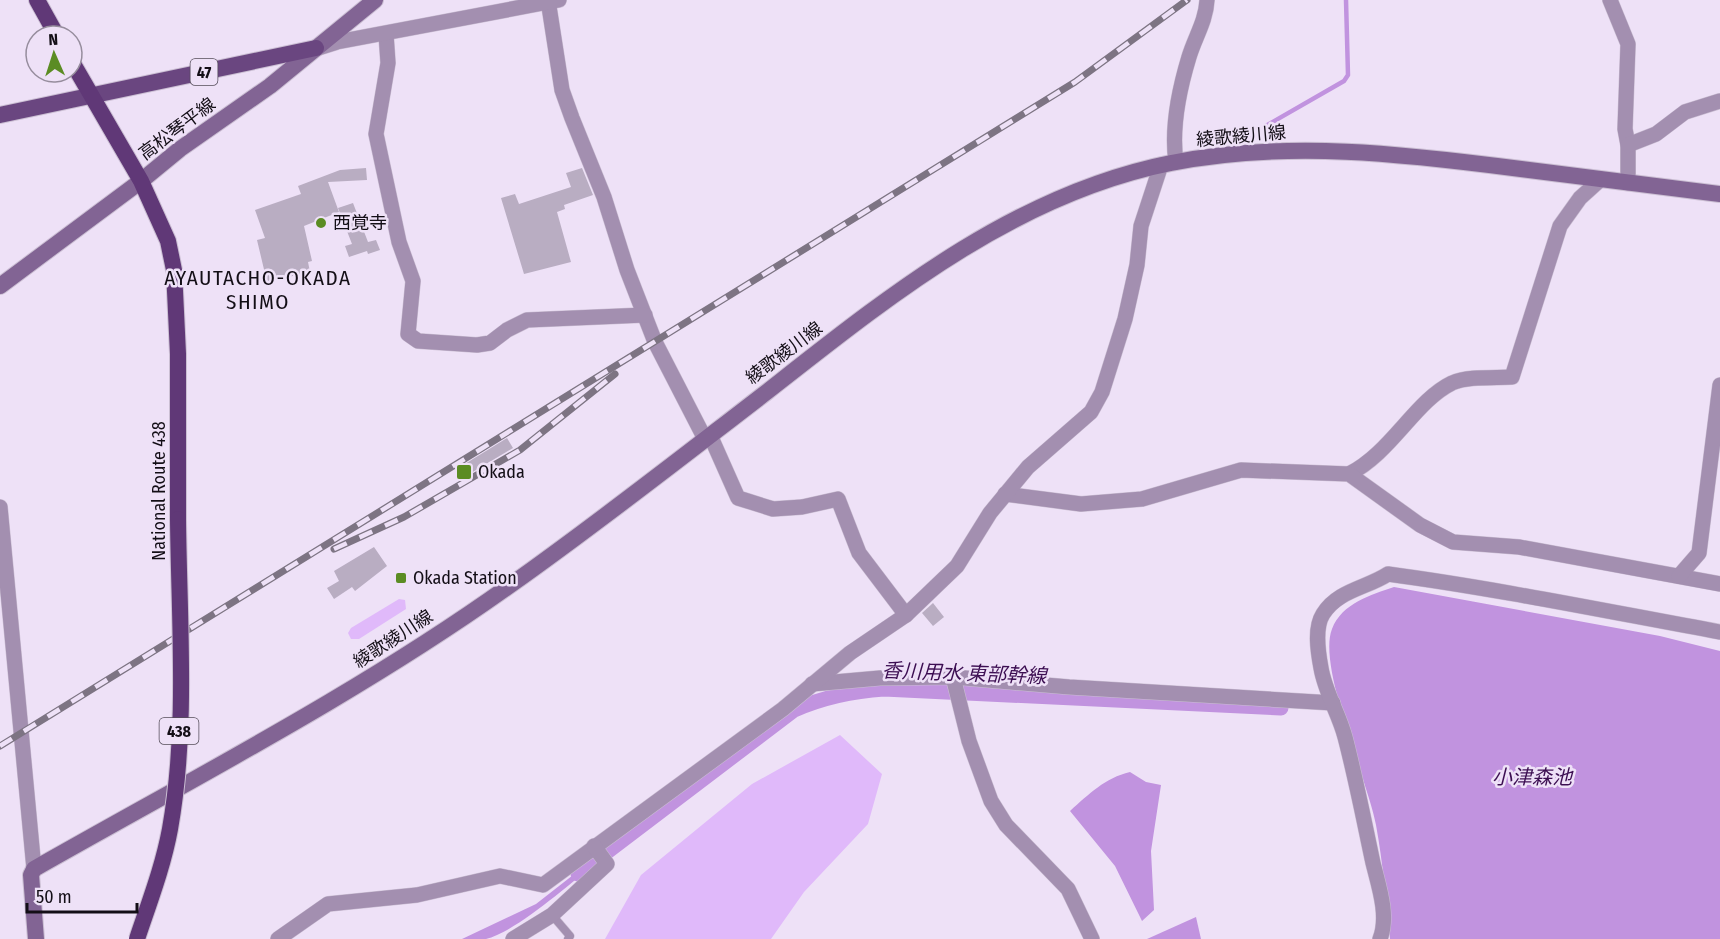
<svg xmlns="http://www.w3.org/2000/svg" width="1720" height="939" viewBox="0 0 1720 939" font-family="'Fira Sans Condensed','Noto Sans JP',sans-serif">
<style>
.green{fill:#e0b9fa}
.water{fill:#c193df}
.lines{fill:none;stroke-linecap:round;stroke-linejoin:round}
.stream{stroke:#c193df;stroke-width:4.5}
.canal{stroke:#c193df;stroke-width:15}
.building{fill:#b9adc2}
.service-casing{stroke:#cbbfd3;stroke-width:9}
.minor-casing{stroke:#cbbfd3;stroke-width:16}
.secondary-casing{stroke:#cbbfd3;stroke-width:18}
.primary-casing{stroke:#cbbfd3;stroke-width:18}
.trunk-casing{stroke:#cbbfd3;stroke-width:18}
.service{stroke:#a38fb0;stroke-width:8}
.minor{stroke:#a38fb0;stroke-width:15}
.secondary{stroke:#826494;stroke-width:16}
.primary{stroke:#6a4680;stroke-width:16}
.trunk{stroke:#603877;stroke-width:16}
.rail-casing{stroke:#7d7483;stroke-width:7}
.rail{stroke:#eee1f7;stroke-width:4.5;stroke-dasharray:14;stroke-linecap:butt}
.trunk-bridge-casing{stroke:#cbbfd3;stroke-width:18;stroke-linecap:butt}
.trunk-bridge{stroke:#603877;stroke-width:16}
.poi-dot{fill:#5b8c23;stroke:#eee1f7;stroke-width:2}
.labels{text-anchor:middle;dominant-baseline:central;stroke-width:5;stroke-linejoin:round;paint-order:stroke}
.shield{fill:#eee1f7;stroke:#554d5a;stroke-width:1.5}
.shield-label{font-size:16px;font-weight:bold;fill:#130e16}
.street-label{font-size:18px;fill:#130e16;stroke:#eee1f7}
.poi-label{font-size:18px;fill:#130e16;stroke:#eee1f7;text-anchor:start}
.water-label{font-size:20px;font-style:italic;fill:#3c0e52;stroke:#eee1f7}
.quarter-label{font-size:21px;letter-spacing:1.5px;fill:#130e16;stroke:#eee1f7}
</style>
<rect width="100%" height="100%" fill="#eee1f7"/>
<!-- green -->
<g class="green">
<polygon points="399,599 405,600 406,609 359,639 351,639 348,633 351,628"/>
<polygon points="840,735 882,774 868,824 804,892 771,939 605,939 641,875 752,784"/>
</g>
<!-- water -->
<g class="water">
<path d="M1394,587L1660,636L1720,651V939H1390C1386,901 1383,863 1376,825C1368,782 1317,666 1332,629C1342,603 1371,595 1394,587Z"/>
<path d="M1130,772L1146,782L1161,785L1151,851L1154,910L1142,921L1115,866L1070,811C1089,794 1105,778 1130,772Z"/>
<path d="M591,861L595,864C571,883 514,933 486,939C478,939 469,939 462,939L536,904Z"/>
<polygon points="1196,917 1201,939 1147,939"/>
</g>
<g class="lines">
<!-- stream -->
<polyline class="stream" points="1243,139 1344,81 1348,75 1346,0"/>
<!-- canal -->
<path class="canal" d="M578,874L794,710C824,697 852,691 884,689L1281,708"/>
</g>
<!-- building -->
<g class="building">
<polygon points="366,168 367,180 328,182 339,212 304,226 312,261 308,262 310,272 267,282 257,240 265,238 255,210 301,194 298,186 340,170"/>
<polygon points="582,168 593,195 564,205 565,209 557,212 571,262 524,274 501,198 515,194 519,204 571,187 566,173"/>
<polygon points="353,203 368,242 376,240 380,250 368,254 367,251 349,257 345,246 352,244 338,208"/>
<polygon points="507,438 513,448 466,476 460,467"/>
<polygon points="374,547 387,566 355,591 352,587 334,599 327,588 339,581 334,571"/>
<polygon points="933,603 944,617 933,626 922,613"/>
</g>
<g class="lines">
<!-- service casing -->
<g class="service-casing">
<polyline id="service" points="552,915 570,936 568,939"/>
</g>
<!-- minor casing -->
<g class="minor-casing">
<g id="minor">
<polyline points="548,0 562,90 572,118 604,197 627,270 655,342 705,439"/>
<polyline points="1610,0 1628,44 1625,129 1628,145 1628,183"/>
<polyline points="386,34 388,63 376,134 399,242 413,281 408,334 418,341 477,345 490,343 507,330 527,320 645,315"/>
<polyline points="318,48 337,42 559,0"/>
<polyline points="1628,145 1656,134 1685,112 1720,101"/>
<path d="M1176,162C1171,128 1179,90 1189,57C1195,37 1206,21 1207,0"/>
<polyline points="710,435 738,498 773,509 802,507 838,499 859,553 906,615"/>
<path d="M1349,474C1391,453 1415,401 1452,383C1468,376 1494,378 1512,377L1560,226L1580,198L1601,179"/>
<polyline points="1005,494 1081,504 1142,499 1241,470 1349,474 1420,525 1453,542 1519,547 1720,584"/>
<polyline points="0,507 34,869"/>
<polyline points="1679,576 1699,553 1720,385"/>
<polyline points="953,677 969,741 991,801 1006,825 1068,889 1092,939"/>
<polyline points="812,684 880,678 953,677 1069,687 1333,703"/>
<polyline points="278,939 328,904 417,895 500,876 543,885 783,709 850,653 906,615 957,566 990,513 1028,467 1091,412 1102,392 1125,319 1137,265 1141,226 1161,165"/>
<polyline points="513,939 552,915 607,864 594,846"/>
<path d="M1380,939C1389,916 1379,887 1373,863C1364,821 1356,779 1345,737C1339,714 1325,692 1321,668C1318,652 1314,628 1323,614C1338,590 1367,588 1388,574C1499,589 1610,612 1720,632"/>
</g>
</g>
<!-- secondary casing -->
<g class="secondary-casing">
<g id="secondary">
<polyline points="0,286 141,181 180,149 270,86 375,0"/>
<path d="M36,939L31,875L34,869C194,778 359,693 509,586C597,524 682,457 768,391C889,296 1015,194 1171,163C1287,140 1405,154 1521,169C1588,178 1654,186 1720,194"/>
</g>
</g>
<!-- primary casing -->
<g class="primary-casing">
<polyline id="primary" points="0,115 316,48"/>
</g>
<!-- trunk casing -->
<g class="trunk-casing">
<g id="trunk">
<polyline points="37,0 57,36"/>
<polyline points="72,62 141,181 168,241 174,270 178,354 178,519"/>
</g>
</g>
<!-- service -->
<use href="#service" class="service"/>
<!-- minor -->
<use href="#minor" class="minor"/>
<!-- secondary -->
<use href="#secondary" class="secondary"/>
<!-- primary -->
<use href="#primary" class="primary"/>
<!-- trunk -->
<use href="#trunk" class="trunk"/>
<!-- rail casing -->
<g class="rail-casing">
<g id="rail">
<polyline points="334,549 404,517 520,450 615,374"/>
<polyline points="0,746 1075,82 1187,0"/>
</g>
</g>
<!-- rail -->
<use href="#rail" class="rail"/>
<!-- trunk-bridge casing -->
<g class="trunk-bridge-casing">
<path id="trunk-bridge" d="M137,939C149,903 163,867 170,829C188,728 179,621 178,519"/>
</g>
<!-- trunk-bridge -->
<use href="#trunk-bridge" class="trunk-bridge"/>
</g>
<!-- markers -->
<g class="poi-dot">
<circle cx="321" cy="223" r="6"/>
<rect x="456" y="464" width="16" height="16" rx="3"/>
<rect x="395" y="572" width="12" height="12" rx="3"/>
</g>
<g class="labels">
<!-- shield labels -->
<g class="shield">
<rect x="190.5" y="59" width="27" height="26" rx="4.5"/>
<rect x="159.5" y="718" width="39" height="26" rx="4.5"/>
</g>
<g class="shield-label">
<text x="204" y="72">47</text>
<text x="179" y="731">438</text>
</g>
<!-- street labels -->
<g class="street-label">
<text transform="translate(177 129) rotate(-37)">高松琴平線</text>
<text transform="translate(1241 136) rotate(-5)">綾歌綾川線</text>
<text transform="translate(784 353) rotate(-37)">綾歌綾川線</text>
<text transform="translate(159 491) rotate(-90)">National Route 438</text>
<text transform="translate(393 639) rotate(-33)">綾歌綾川線</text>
</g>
<!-- poi labels -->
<g class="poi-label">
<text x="333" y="223">西覚寺</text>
<text x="478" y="472">Okada</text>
<text x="413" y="578">Okada Station</text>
</g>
<!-- water labels -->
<g class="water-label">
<text transform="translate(964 673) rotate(2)">香川用水 東部幹線</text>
<text x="1532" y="777">小津森池</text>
</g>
<!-- quarter labels -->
<g class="quarter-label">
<text x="258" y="278">AYAUTACHO-OKADA<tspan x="258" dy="24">SHIMO</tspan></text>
</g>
</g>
<!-- north arrow -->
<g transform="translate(54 54) rotate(357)"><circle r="28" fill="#eee1f7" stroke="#968d9d" stroke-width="1.5"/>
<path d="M0-4.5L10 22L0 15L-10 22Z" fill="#5b8c23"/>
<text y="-9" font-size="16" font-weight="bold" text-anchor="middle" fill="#130e16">N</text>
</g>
<!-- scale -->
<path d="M27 903v9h110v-9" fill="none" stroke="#130e16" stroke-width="3"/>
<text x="36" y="903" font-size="18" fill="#130e16" stroke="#eee1f7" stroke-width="4.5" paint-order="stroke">50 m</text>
</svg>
